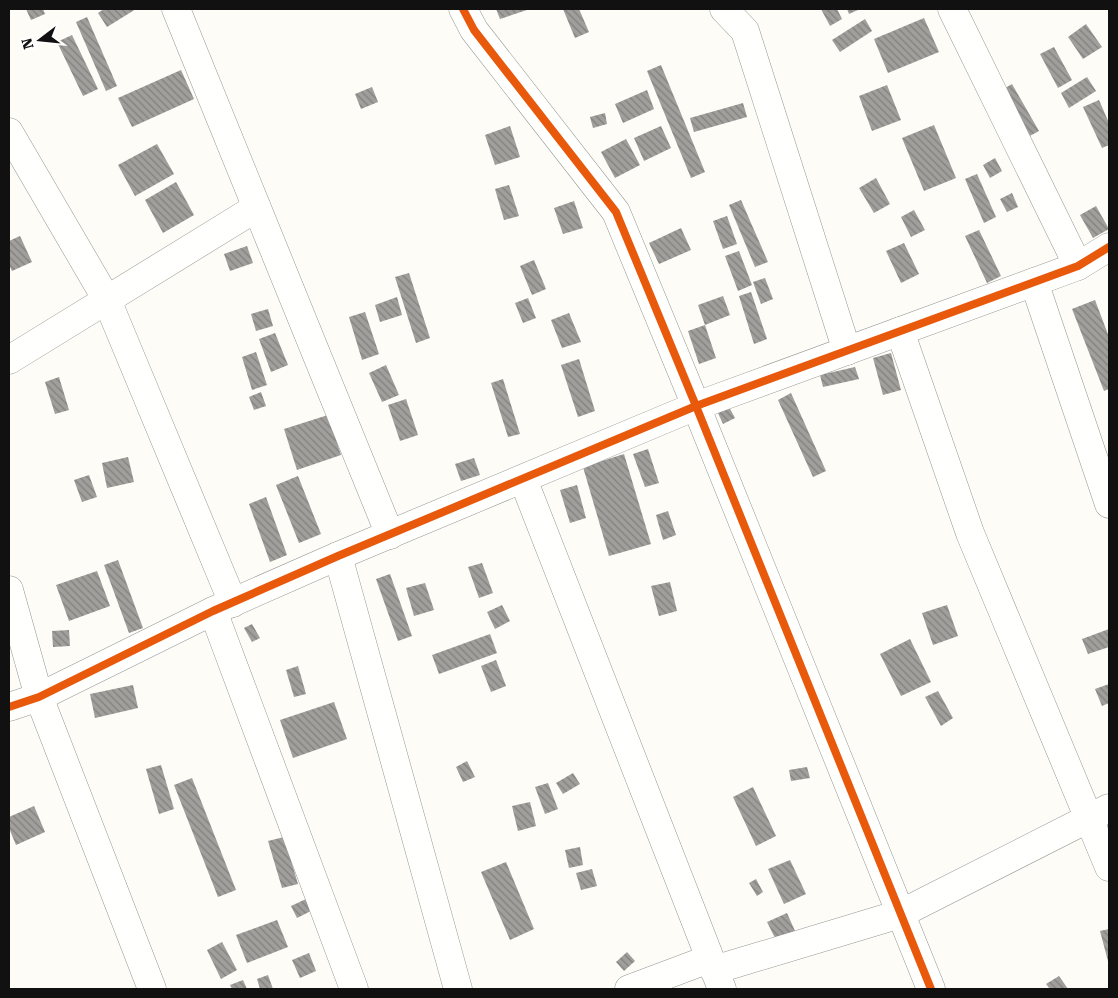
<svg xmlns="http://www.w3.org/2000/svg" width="1118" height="998" viewBox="0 0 1118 998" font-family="'Roboto Serif',serif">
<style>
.building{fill:url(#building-back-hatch)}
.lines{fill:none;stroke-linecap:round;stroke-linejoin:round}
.minor-casing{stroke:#979795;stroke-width:29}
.minor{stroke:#fffffe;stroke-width:28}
.cycleway-casing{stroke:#fff;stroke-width:11}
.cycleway{stroke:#e8590c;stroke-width:8}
</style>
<defs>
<pattern id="building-back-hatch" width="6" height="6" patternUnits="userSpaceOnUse" patternTransform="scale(1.25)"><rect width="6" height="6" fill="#a19f9c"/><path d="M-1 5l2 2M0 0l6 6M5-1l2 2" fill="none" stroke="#82807e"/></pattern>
</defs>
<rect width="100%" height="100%" fill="#fdfcf7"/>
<!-- building -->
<g class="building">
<polygon points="26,9 43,9 45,14 31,20"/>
<polygon points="104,9 136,9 107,27 98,13"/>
<polygon points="496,9 530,9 500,19"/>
<polygon points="563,9 579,9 589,32 575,38"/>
<polygon points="821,9 837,9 842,19 830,26"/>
<polygon points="847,9 860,9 849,14"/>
<polygon points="87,17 117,86 106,91 76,22"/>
<polygon points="924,18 939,52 888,73 874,39"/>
<polygon points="865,19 872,31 840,52 832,40"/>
<polygon points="1086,24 1102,47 1083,59 1068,37"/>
<polygon points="72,35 98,89 83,96 57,42"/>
<polygon points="1054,47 1072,80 1058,88 1040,54"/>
<polygon points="661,65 705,172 691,178 647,71"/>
<polygon points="181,70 194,99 132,127 118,98"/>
<polygon points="1087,77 1096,91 1069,108 1061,93"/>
<polygon points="1012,84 1039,131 1026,138 1000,91"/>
<polygon points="887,85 901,120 872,131 859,96"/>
<polygon points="372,87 378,102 361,109 355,94"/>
<polygon points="647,90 654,109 623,123 615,104"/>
<polygon points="1099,100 1109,123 1109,145 1102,148 1083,107"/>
<polygon points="743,103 747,117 694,132 690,118"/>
<polygon points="605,113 607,124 593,128 590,117"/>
<polygon points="934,125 956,178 924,191 902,138"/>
<polygon points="510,126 520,157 495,165 485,135"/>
<polygon points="661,126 671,148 644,161 634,138"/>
<polygon points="626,139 640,165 615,178 601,152"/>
<polygon points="157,144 174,174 135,196 118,165"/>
<polygon points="995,158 1002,171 990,178 983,165"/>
<polygon points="977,174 996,217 984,223 965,179"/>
<polygon points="876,178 890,204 874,213 859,188"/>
<polygon points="176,182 194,215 163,233 145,200"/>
<polygon points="509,185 519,216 504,220 495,189"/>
<polygon points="1012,193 1018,207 1007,212 1000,199"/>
<polygon points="741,200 768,262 755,267 729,205"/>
<polygon points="574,201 583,228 563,234 554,208"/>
<polygon points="1096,206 1109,229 1093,238 1080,215"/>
<polygon points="914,210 925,230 911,237 901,217"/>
<polygon points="727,216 737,244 723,249 713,221"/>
<polygon points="681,228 691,250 659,264 649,243"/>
<polygon points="979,230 1001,276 987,283 965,236"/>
<polygon points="20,236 32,262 12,271 9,265 9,241"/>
<polygon points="904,243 919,274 901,283 886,251"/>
<polygon points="247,246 253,263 230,271 224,254"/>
<polygon points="739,251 752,285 738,291 725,256"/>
<polygon points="534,260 546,289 532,295 520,266"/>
<polygon points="409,273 430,338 416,343 395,277"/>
<polygon points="765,278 773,299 761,304 753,282"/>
<polygon points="751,292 767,339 754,344 739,296"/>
<polygon points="723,296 730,315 705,325 716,358 699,364 688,331 705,325 698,305"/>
<polygon points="397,297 402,315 380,322 375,305"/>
<polygon points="528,298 536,318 523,323 515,303"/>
<polygon points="1095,300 1109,337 1109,389 1104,391 1072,309"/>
<polygon points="268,309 273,326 256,331 251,314"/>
<polygon points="365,312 379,354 362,360 349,317"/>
<polygon points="569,313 581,342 562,348 551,320"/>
<polygon points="275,333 288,365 271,372 259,339"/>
<polygon points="256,352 267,385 252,390 242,357"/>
<polygon points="891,353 901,390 883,395 873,358"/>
<polygon points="579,359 595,411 578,417 561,365"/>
<polygon points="386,365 399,395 382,402 369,373"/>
<polygon points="855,367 859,379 823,387 820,375"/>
<polygon points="59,377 69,410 55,414 45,382"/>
<polygon points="503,379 520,434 508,437 491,383"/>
<polygon points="261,392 266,406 254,410 249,397"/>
<polygon points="791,393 826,471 813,477 778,400"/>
<polygon points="406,399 418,435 400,441 388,405"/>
<polygon points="729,407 735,418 723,424 718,413"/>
<polygon points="328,415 341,455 297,470 284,429"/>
<polygon points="648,449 659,483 645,487 633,454"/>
<polygon points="624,454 651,544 609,556 583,467"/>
<polygon points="128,457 134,482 107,488 102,463"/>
<polygon points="474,458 480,475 461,481 455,464"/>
<polygon points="89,475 97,497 82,502 74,480"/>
<polygon points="298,476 321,534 299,543 276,485"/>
<polygon points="577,485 586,518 570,523 560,490"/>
<polygon points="266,497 287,555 270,562 249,504"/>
<polygon points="668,511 676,535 663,540 656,515"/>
<polygon points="118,560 143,628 129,633 104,565"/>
<polygon points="482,563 493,593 479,598 468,567"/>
<polygon points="97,571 110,606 69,621 56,585"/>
<polygon points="390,574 412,636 398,641 376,579"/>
<polygon points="670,582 677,611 659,616 651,586"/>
<polygon points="425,583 434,610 414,616 406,588"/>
<polygon points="502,605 510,621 495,629 487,612"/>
<polygon points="947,605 958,636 933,645 922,613"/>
<polygon points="252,624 260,638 252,642 244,628"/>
<polygon points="1109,629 1109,647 1088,654 1082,639"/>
<polygon points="69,630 70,646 53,647 52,631"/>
<polygon points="490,634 497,653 439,674 432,655"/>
<polygon points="910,639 931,682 901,696 880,654"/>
<polygon points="496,660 506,686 491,692 481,666"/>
<polygon points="298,666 306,694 294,697 286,670"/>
<polygon points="1109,684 1109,703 1102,706 1095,689"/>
<polygon points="133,685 138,708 95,718 90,694"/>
<polygon points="938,691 953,718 941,726 925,697"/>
<polygon points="334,702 347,739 293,758 280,720"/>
<polygon points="467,761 475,777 463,782 456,767"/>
<polygon points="161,765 174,809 159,814 146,769"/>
<polygon points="807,767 810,778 791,781 789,770"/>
<polygon points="573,773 580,784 563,794 556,783"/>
<polygon points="192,778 236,890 218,897 174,785"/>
<polygon points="548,783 558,809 545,814 535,787"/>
<polygon points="753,787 776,836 756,846 733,797"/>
<polygon points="530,802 536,826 518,831 512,806"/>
<polygon points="34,806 45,832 16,845 9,828 9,817"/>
<polygon points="284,837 298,884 282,888 268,841"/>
<polygon points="580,847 583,865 569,868 565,850"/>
<polygon points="790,860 806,894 784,904 768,869"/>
<polygon points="506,862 534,929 510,940 481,872"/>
<polygon points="592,869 597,886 581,890 576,873"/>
<polygon points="756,879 763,892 757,896 749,883"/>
<polygon points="306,899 311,911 297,918 291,906"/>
<polygon points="787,913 795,931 776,940 767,922"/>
<polygon points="277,920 288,947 247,963 236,935"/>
<polygon points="1109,929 1109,965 1100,931"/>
<polygon points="222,942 237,970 221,979 207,950"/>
<polygon points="627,952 635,961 624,971 616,962"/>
<polygon points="309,953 316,971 300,978 292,960"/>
<polygon points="268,975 273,989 260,989 257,979"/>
<polygon points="1059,976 1068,989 1050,989 1046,984"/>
<polygon points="243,980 247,989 232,989 230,985"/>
</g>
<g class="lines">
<!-- minor casing -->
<g class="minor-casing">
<g id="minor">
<polyline points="176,9 390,535"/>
<polyline points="463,9 474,30 616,212 696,406 931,989"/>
<polyline points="724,9 745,31 847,351"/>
<polyline points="952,9 1078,266"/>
<polyline points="9,132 107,300 233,603"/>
<polyline points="1034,282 1109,504"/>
<polyline points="900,331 970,533 1109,867"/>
<polyline points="9,360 256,208"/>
<polyline points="523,479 722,989"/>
<polyline points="338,556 458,989"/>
<polyline points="9,590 39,697 152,989"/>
<polyline points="213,611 354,989"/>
<polyline points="9,707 39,697 213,611 338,556 696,406 1078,266 1109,247"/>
<polyline points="714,970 900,914 1109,808"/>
<polyline points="629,989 709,959"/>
</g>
</g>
<!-- minor -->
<use href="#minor" class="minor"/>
<!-- cycleway casing -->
<g class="cycleway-casing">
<g id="cycleway">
<polyline points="463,9 474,30 616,212 696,406 931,989"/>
<polyline points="9,707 39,697 213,611 338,556 696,406 1078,266 1109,247"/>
</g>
</g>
<!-- cycleway -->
<use href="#cycleway" class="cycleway"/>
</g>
<!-- border -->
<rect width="1118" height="998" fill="none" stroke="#111111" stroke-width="20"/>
<!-- north arrow -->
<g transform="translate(40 40) rotate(254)" stroke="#ffffff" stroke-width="4" paint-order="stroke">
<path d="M0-4L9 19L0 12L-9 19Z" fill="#111111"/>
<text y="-8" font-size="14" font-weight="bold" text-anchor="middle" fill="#111111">N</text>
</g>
</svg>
